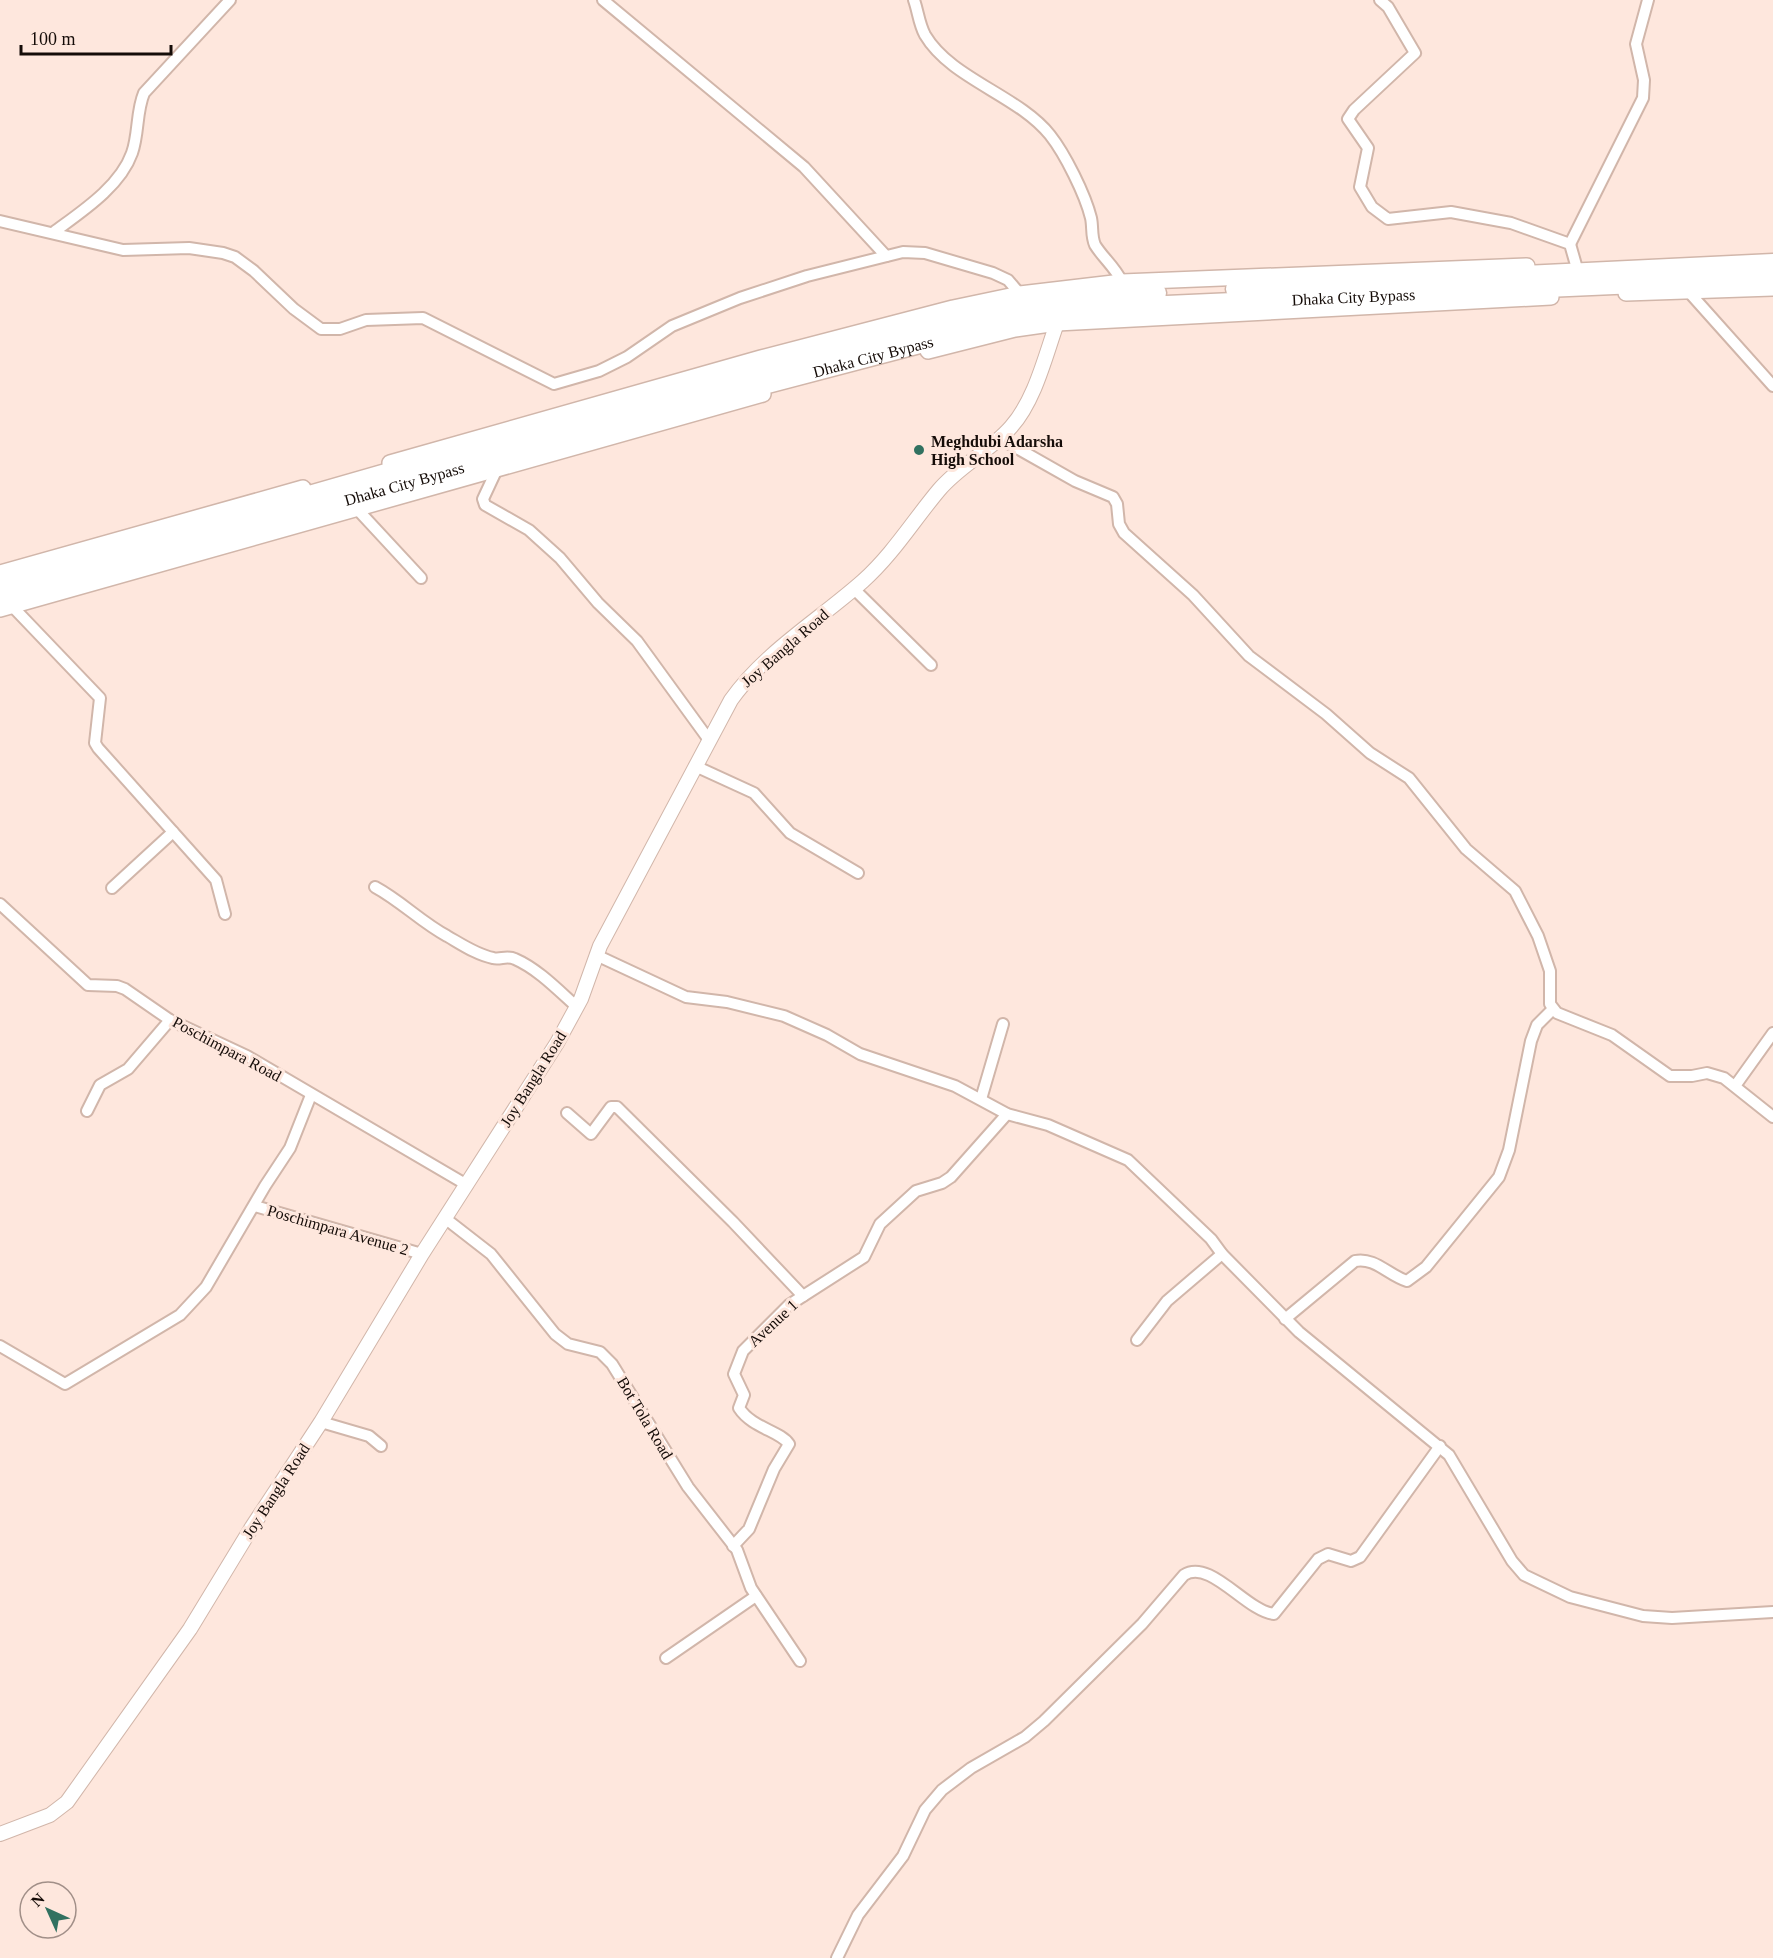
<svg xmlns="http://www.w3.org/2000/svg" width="1773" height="1958" viewBox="0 0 1773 1958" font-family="Georgia,serif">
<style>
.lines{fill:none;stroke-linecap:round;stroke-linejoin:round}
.minor-casing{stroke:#d1b6aa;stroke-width:14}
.tertiary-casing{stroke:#d1b6aa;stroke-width:16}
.secondary-casing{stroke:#d1b6aa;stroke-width:18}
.trunk-casing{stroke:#d1b6aa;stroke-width:21}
.minor{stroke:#fff;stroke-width:10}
.tertiary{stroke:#fff;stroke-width:14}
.secondary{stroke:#fff;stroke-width:15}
.trunk{stroke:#fff;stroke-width:18}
.poi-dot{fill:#317160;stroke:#fee7dd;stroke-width:2}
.labels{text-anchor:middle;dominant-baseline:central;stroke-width:6;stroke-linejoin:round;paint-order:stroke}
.street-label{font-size:16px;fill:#150c08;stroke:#fee7dd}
.poi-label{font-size:16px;font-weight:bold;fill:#150c08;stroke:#fee7dd;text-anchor:start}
</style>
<rect width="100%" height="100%" fill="#fee7dd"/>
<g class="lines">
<!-- minor casing -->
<g class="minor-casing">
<g id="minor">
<polyline points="603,0 804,167 886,256"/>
<path d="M914,0C918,11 919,24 925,35C951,79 1018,95 1050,135C1065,154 1085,194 1091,218C1093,227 1091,236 1095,245C1103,258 1115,267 1122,282"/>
<polyline points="1380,0 1388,7 1415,53 1354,110 1348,119 1368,148 1360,187 1372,207 1388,219 1451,212 1511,223 1570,244 1576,265"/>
<polyline points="0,221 123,250 189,248 223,253 235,257 254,271 294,309 321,329 340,329 366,320 423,318 554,384 599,371 627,357 672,326 740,298 807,276 903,252 925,253 993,273 1008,280 1020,294"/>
<path d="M54,232C81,212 120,187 132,153C139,133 136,112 144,93L230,0"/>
<polyline points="1570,244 1643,98 1644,80 1636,44 1648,0"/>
<polyline points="1688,291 1773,386"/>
<polyline points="999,438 1075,481 1113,497 1117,504 1119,524 1124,533 1193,595 1249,656 1326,714 1370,753 1409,778 1466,849 1515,891 1538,936 1550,971 1550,1004 1557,1013 1612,1035 1670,1076 1692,1076 1707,1073 1724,1078 1773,1117"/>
<polyline points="497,469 483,499 485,505 529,530 560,558 598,603 637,641 709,740"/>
<polyline points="358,510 421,578"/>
<polyline points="854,589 931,665"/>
<polyline points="11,605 100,698 95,743 98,748 216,880 225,914"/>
<polyline points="695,766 754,793 790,833 858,873"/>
<path d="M375,887C401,901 421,922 447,936C461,944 477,955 493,958C500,960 507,955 515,959C538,969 558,990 577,1007"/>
<polyline points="112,888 173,832"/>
<polyline points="0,904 88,985 117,986 125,989 170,1020 247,1056 467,1185"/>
<polyline points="596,955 686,997 727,1002 784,1016 827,1035 860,1054 955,1086 1007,1114 1048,1125 1128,1160 1211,1239 1222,1254 1299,1332 1449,1455 1512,1561 1524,1575 1570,1597 1643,1616 1672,1618 1773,1612"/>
<polyline points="1735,1086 1773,1033"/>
<polyline points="981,1099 1003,1024"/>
<polyline points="87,1111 100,1085 128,1069 170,1020"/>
<polyline points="567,1113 591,1134 611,1107 617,1107 733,1222 803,1296"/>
<polyline points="255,1206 422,1254"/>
<polyline points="446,1219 491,1254 555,1334 568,1344 600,1352 612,1364 688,1487 737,1550 751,1588 800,1661"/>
<path d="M1285,1319L1355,1261C1375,1257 1388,1275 1407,1281L1426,1267L1499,1177L1509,1150L1531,1041L1537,1025L1553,1009"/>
<polyline points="1137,1340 1167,1301 1222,1254"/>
<polyline points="0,1346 65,1384 180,1315 206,1287 265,1186 290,1148 311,1095"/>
<polyline points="321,1422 369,1436 381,1446"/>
<path d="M733,1546L749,1529L774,1469L789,1444C780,1431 752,1428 739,1408L744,1395L734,1374L743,1351L789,1305L864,1257L880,1224L916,1191L942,1183L951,1177L1007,1114"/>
<polyline points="666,1658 756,1596"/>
<path d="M837,1958L858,1915L903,1856L925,1810L942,1790L971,1768L1025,1737L1044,1721L1142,1624L1184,1575C1210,1558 1246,1611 1274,1614L1318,1559L1328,1554L1351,1561L1360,1557L1440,1446"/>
</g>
</g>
<!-- tertiary casing -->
<g class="tertiary-casing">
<path id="tertiary" d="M0,1834L50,1815L67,1802L190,1629L252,1527L321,1422L422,1254L557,1043L581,999L600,946L731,700C765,652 819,620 863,581C893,554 913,521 939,490C959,466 990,451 1011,427C1035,400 1045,357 1057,323"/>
</g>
<!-- secondary casing -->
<g class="secondary-casing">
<g id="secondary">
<polyline points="1626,293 1773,288"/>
<polyline points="928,351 1015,329 1057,323 1551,297"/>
<polyline points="390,463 761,358 953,308 1020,294 1122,282 1527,266"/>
<polyline points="0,573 303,488"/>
<polyline points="0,609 763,394"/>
</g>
</g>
<!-- trunk casing -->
<g class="trunk-casing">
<g id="trunk">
<polyline points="1235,289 1773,263"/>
<polyline points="0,584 598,412 862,343 1010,307 1065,299 1157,293"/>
<path id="s1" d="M0,598L607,426L1011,320L1144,306L1773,278"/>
</g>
</g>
<!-- minor -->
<use href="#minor" class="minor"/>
<!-- tertiary -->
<use href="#tertiary" class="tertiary"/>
<!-- secondary -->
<use href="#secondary" class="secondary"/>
<!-- trunk -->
<use href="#trunk" class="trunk"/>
</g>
<!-- markers -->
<circle class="poi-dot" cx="919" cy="450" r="6"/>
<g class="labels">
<!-- street labels -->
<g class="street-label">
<text stroke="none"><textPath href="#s1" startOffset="1392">Dhaka City Bypass</textPath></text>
<text stroke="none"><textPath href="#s1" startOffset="906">Dhaka City Bypass</textPath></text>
<text stroke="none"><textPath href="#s1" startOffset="420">Dhaka City Bypass</textPath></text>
<text transform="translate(785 648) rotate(-41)">Joy Bangla Road</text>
<text transform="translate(227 1049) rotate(28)">Poschimpara Road</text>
<text transform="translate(533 1079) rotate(-58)">Joy Bangla Road</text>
<text transform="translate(338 1230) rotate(16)">Poschimpara Avenue 2</text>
<text transform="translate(773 1323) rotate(-43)">Avenue 1</text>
<text transform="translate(645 1418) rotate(59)">Bot Tola Road</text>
<text transform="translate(276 1491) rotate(-57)">Joy Bangla Road</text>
</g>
<!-- poi labels -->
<g class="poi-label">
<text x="931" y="441">Meghdubi Adarsha<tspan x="931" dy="18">High School</tspan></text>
</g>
</g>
<!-- north arrow -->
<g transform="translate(48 1910) rotate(315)"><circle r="28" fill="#fee7dd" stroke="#a18f88" stroke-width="1.5"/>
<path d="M0-4.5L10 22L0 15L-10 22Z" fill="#317160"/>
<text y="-9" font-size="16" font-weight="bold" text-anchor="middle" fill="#150c08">N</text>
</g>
<!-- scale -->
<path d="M21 45v9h150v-9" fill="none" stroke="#150c08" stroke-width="3"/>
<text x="30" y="45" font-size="18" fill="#150c08" stroke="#fee7dd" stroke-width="4.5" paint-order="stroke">100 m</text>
</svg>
